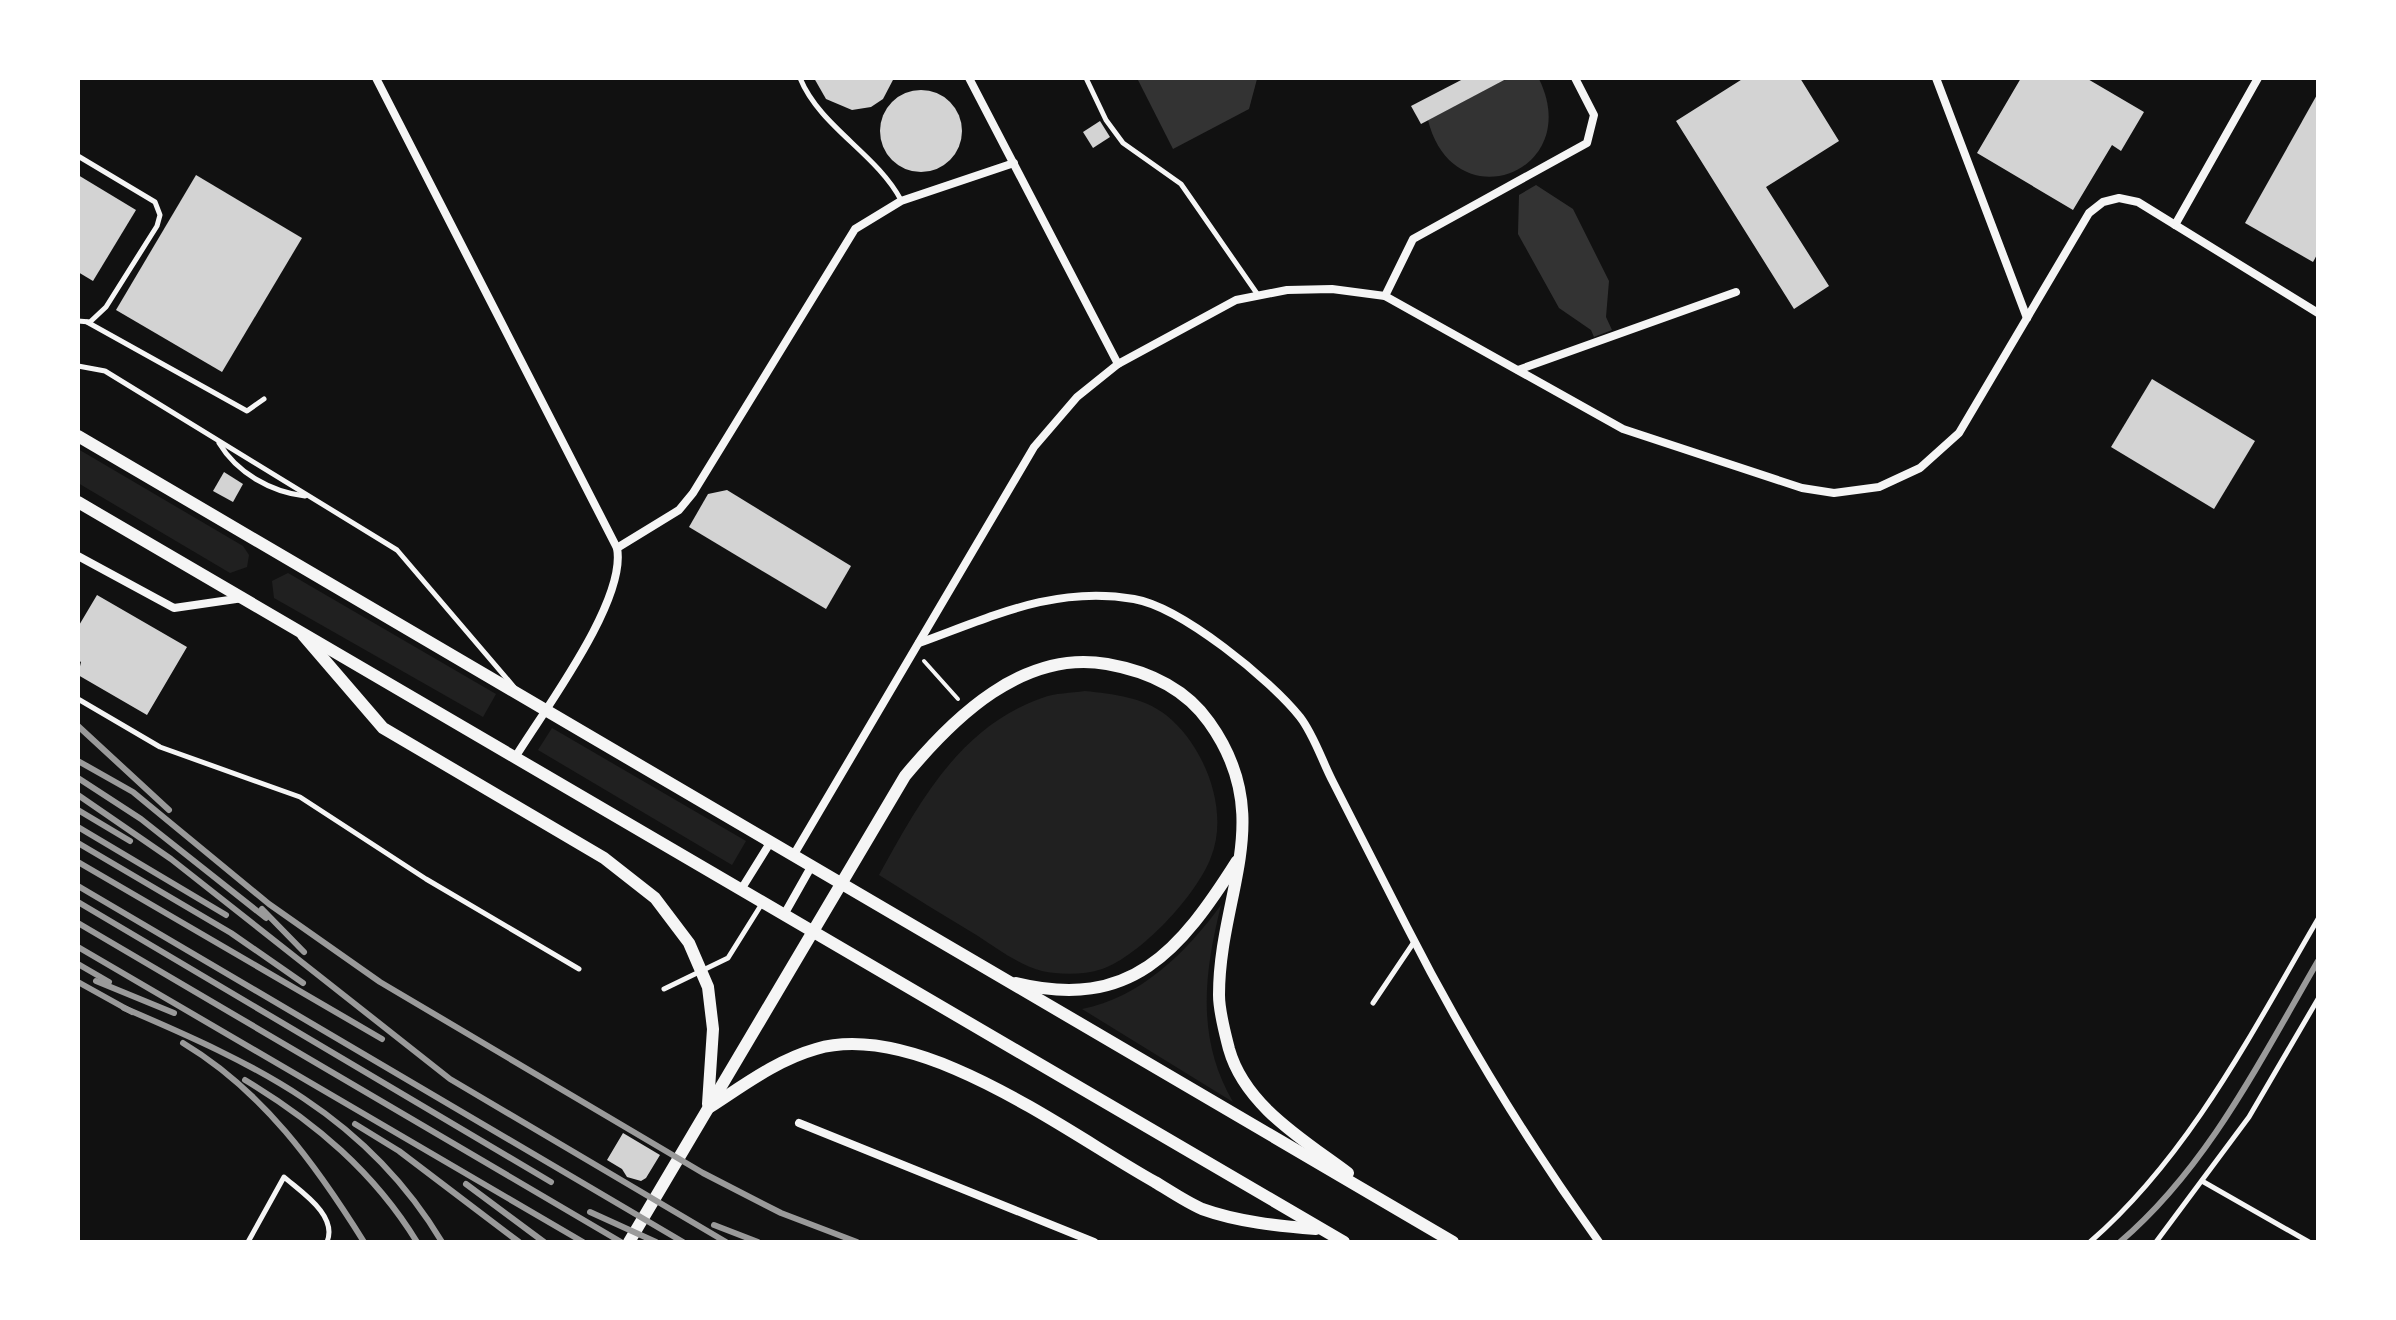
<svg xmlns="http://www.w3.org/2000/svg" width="2396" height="1320" viewBox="0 0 2396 1320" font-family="'PT Sans',sans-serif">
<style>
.green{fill:#202020}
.water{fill:#333}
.building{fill:#d3d3d3}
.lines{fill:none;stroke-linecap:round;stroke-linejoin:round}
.path{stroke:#f5f5f5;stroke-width:4}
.service{stroke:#f5f5f5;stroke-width:5}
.minor{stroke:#f5f5f5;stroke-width:8}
.tertiary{stroke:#f5f5f5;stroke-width:12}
.rail{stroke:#9a9a9a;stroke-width:6}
</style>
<rect width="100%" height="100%" fill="#111"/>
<!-- green -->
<g class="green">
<polygon points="78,449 243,546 249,555 247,567 230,573 78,483"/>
<polygon points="288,573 496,694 483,717 274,598 272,581"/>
<path d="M1085,691C1113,694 1143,697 1166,715C1204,745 1230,810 1211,857C1197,895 1140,956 1102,969C1084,975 1060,975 1042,971C1019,965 998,949 978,936C945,916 912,896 879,875C919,803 959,727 1042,698C1055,693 1071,693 1085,691Z"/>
<polygon points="552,728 746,841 732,865 538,750"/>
<path d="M1221,905C1204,974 1196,1038 1233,1102L1082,1009C1140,998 1187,952 1221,905Z"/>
</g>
<!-- water -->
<g class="water">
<polygon points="1137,78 1256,78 1257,79 1249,109 1173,149"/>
<path d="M1508,78L1539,79C1585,173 1453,222 1428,120Z"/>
<polygon points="1536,185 1573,209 1609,281 1606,317 1612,330 1594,337 1591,330 1559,308 1518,234 1519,195"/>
</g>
<!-- building -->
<g class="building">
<polygon points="814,78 894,78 883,99 871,107 852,110 826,99"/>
<polygon points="1465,78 1508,78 1421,124 1411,106"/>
<polygon points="1744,78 1800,78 1839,141 1766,187 1829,286 1794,309 1676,121"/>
<polygon points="2021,78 2086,78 2144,112 2121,151 2112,145 2073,210 1977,153"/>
<circle cx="921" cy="131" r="41"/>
<polygon points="2318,93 2318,253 2313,262 2245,223"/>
<polygon points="1100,121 1110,137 1093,148 1083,132"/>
<polygon points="78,175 136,210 93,281 78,272"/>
<polygon points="196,175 302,238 222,372 116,310"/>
<polygon points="2152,379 2255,441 2214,509 2111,447"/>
<polygon points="224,472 243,484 233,502 213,491"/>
<polygon points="727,490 851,566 826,609 689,527 708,494"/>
<polygon points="97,595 187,647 147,715 78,675 81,662 78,660 78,627"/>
<polygon points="623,1133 660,1155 646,1178 641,1181 627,1177 622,1169 607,1160"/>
</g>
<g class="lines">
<!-- path -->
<polyline class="path" points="924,661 958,699"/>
<!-- service -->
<g class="service">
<path d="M800,78C820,127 876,153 901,200"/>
<polyline points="1086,78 1106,120 1123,143 1181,184 1258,295"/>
<polyline points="78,156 155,202 160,215 157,226 106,307 90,322 78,321"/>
<polyline points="87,322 247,411 264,399"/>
<polyline points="78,366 105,371 397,550 514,687"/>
<path d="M219,443C237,473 271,492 305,496"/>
<polyline points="78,699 160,747 300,797 426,879 579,969"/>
<polyline points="664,989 728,958 763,902"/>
<polyline points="1373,1003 1414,942"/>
<polyline points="2202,1181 2309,1242"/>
<path d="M248,1242L284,1177C301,1192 338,1215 327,1242"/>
<path d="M2090,1242C2190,1155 2252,1032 2318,919"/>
<polyline points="2156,1242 2249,1117 2318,999"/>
</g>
<!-- minor -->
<g class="minor">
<path d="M376,78L617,548C627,600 545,709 516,756"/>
<polyline points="969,78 1118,364"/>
<polyline points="1936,78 2027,318"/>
<polyline points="2175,225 2258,78"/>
<polyline points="1385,296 1413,239 1587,143 1594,115 1575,78"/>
<polyline points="1518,370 1736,292"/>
<polyline points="617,548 679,510 693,493 855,229 901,201 1014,163"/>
<polyline points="78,556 174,608 243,598"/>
<path d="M919,643C991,617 1056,585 1134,599C1181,607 1271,680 1300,717C1314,735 1322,761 1333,782C1358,830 1382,879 1407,927C1463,1037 1528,1143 1599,1242"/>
<polyline points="793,856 1034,447 1077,397 1118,364 1236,300 1287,290 1332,289 1385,296 1623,429 1802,488 1834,493 1879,487 1920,468 1959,433 2089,213 2103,202 2119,198 2138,202 2318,313"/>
<polyline points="742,888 770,843"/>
<polyline points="785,913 811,867"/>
<polyline points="799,1123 1094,1242"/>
</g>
<!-- tertiary -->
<g class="tertiary">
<polyline points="78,436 1453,1242"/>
<polyline points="78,502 1344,1242"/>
<polyline points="303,635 383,728 604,858 655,898 689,943 708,987 713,1029 708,1104"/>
<path d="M1016,983C1131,1011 1180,951 1237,861"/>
<path d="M710,1107C744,1085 777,1060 816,1049C919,1019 1067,1133 1155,1182C1170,1191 1186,1202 1202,1209C1238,1222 1279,1226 1316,1229"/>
<path d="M629,1242L905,776C953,718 1023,649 1107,664C1147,671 1185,688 1209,722C1278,818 1219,894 1219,995C1219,1012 1225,1033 1229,1049C1245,1106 1304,1140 1348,1173"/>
</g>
<!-- rail -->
<g class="rail">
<polyline points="78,726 169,810"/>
<polyline points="78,761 133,792 269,904 380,982 703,1173 781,1213 857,1242"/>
<polyline points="78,778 141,819 266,918"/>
<polyline points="78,795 171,859 450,1079 726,1242"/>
<polyline points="78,810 130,841"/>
<polyline points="78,827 226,915"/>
<polyline points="78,843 231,933 303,983"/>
<polyline points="78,862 382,1039"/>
<polyline points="78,886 683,1242"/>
<polyline points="78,902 551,1182"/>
<polyline points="262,909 304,952"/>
<polyline points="78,923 621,1242"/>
<polyline points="78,947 583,1242"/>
<polyline points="78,964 109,982"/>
<polyline points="96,981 174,1013"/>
<polyline points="78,982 132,1012"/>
<path d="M124,1008C255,1064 366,1115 442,1242"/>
<path d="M183,1043C263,1091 316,1165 364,1242"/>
<path d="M245,1080C315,1122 374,1172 417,1242"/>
<polyline points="355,1124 399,1151 519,1242"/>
<polyline points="466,1184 544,1242"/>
<polyline points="590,1212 656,1242"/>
<polyline points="714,1225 758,1242"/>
<path d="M2120,1242C2208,1167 2261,1059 2318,961"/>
</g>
</g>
<!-- border -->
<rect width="2396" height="1320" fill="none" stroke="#ffffff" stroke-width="160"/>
</svg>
